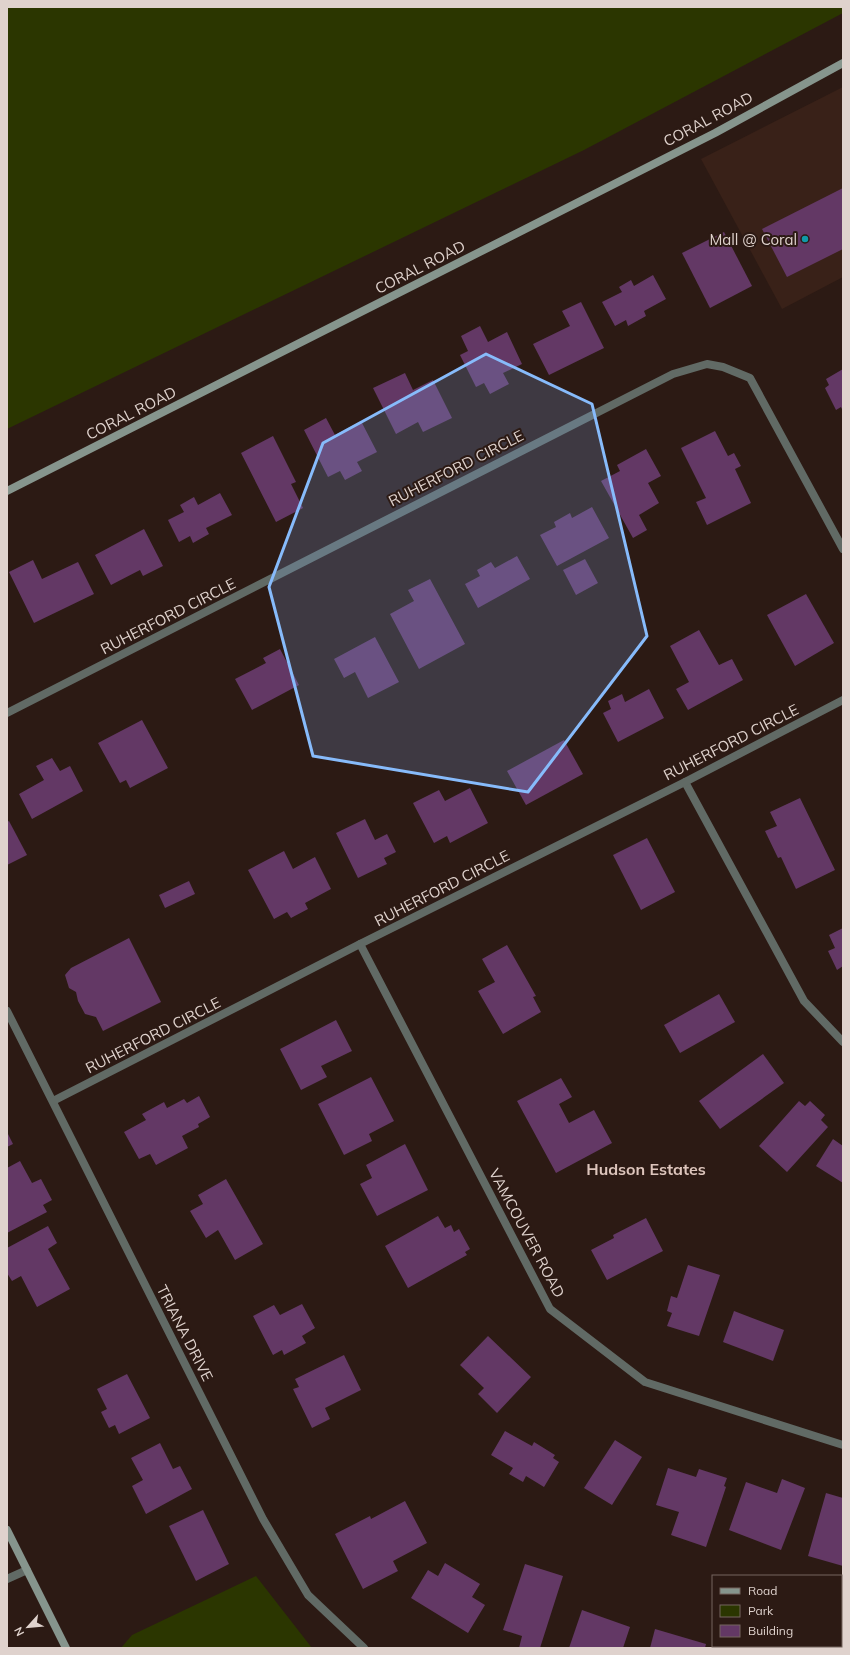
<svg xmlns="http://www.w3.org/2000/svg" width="850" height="1655" viewBox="0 0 850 1655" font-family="Mulish,sans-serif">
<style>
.built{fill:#392118}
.green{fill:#2b3600}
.building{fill:#633865}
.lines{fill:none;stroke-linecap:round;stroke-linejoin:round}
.lane{stroke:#616a65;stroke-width:8}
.street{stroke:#616a65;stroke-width:8}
.secondary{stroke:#86958d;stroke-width:8}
.marked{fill:#87bbfb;fill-opacity:0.2;stroke:#87bbfb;stroke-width:3;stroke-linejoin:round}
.culture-dot{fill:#0f9aa8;stroke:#2c1a14;stroke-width:1.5}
.labels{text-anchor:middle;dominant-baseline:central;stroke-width:4;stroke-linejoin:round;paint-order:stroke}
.street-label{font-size:15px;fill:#dfd2cd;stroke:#2c1a14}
.poi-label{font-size:15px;fill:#dfd2cd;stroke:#2c1a14;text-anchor:end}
.neighbourhood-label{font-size:16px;font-weight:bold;fill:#ddc5bc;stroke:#2c1a14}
</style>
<rect width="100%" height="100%" fill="#2c1a14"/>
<!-- built -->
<polygon class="built" points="843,87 843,277 782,309 701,159"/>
<!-- green -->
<g class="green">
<polygon points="7,7 843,7 843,13 584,150 7,429"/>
<polygon points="256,1576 312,1648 121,1648 132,1635"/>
</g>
<!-- building -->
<g class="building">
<polygon points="843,188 843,249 787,277 762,229"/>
<polygon points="724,232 752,286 710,308 682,253"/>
<polygon points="653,275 666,299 644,311 646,316 628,326 626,320 615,326 602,302 622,292 619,287 631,280 634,286"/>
<polygon points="581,302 604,348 549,375 533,344 570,326 562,311"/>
<polygon points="480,326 488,342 507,332 522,364 503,373 509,384 490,394 484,383 476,387 460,355 468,351 461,336"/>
<polygon points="843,369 843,411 841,407 836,410 825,388 829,385 826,379"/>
<polygon points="405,373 413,390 433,380 452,418 423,432 418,422 396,434 373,388"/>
<polygon points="326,418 335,435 361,421 377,452 357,462 362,471 345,480 340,471 328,477 304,430"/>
<polygon points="715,431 728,456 734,453 741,466 735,469 751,503 707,525 696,502 706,498 681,448"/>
<polygon points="273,436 296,482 291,484 303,508 276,522 241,453"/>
<polygon points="646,449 661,476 648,483 659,503 639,515 647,530 633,538 601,481 620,471 617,465"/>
<polygon points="220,493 232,515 206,528 209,534 193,543 190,536 179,542 168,520 184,512 180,505 194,497 198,505"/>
<polygon points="592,507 609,538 557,566 540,535 556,527 554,522 570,513 572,518"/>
<polygon points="144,529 163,566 143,576 140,570 111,585 95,555"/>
<polygon points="517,556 530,579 478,608 465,584 480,576 477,570 491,562 495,568"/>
<polygon points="585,559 598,583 576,595 563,570"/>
<polygon points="33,560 42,579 78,562 94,594 34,623 9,572"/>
<polygon points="430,579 465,644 419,669 390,614 414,601 408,590"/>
<polygon points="806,594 834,643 795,666 767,615"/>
<polygon points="699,630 719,665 732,659 743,680 688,710 676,689 689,682 670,646"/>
<polygon points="375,637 399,682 368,698 355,672 344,678 334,659"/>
<polygon points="280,649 299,685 252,710 235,679 266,663 263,658"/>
<polygon points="649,689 664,718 618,742 603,713 611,709 608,701 622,694 625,702"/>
<polygon points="142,720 168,768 130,788 126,780 120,783 98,743"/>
<polygon points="564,740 583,774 526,805 507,771"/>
<polygon points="52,758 60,771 70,766 83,791 32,819 19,794 44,780 36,766"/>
<polygon points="470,788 488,823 450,843 447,836 434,843 413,803 439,790 445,801"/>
<polygon points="800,798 835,870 796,889 781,857 778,858 765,831 777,826 770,812"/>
<polygon points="365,819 375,840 387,834 396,852 384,858 387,864 358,878 336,833"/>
<polygon points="9,821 27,855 7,865 7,822"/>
<polygon points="647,838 675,892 641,910 613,855"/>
<polygon points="284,851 293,869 315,857 331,889 305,903 308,909 291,918 287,912 274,919 248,870"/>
<polygon points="189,881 195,894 165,908 159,895"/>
<polygon points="843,928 843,966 837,970 828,951 835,948 829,935"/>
<polygon points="129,938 161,1002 103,1031 96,1017 85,1014 78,1001 76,992 69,988 65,975 71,968"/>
<polygon points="507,945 536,996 533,997 541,1012 503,1034 478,991 495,982 482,959"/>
<polygon points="719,994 735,1022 680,1053 664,1025"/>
<polygon points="336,1020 352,1051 321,1066 327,1077 301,1090 280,1049"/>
<polygon points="763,1054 784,1083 720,1129 699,1101"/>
<polygon points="371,1077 394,1121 369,1134 372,1141 344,1155 318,1104"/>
<polygon points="561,1078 572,1097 559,1104 569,1123 594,1110 612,1143 556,1173 517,1101"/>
<polygon points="199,1096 210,1117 198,1124 199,1127 182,1136 188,1148 156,1165 150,1154 139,1159 124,1132 146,1120 142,1114 164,1102 167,1108 184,1099 187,1103"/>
<polygon points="799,1101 805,1106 810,1101 825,1115 821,1120 828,1127 787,1172 759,1146"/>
<polygon points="7,1132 13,1144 7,1147"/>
<polygon points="833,1139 843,1146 843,1183 816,1166"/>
<polygon points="405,1144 428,1190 377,1216 360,1184 372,1178 366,1165"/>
<polygon points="20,1161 32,1183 41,1179 52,1200 43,1205 47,1212 7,1233 7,1168"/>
<polygon points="226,1179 263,1244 235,1260 218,1230 206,1238 190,1211 203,1204 198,1195"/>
<polygon points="438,1216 445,1228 451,1225 454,1232 459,1229 470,1249 465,1252 467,1255 408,1288 385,1246"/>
<polygon points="646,1218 663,1251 607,1280 591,1250 614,1238 613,1235"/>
<polygon points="48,1226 57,1243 48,1249 70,1289 37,1307 21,1276 12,1281 7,1273 7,1248"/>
<polygon points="688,1265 720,1275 699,1336 667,1326 672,1313 667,1311 671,1296 677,1298"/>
<polygon points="302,1304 315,1328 302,1336 306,1343 284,1355 282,1350 273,1355 253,1316 274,1305 280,1315"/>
<polygon points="734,1311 784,1330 773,1361 723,1342"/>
<polygon points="488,1336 531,1377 497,1413 478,1394 484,1388 460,1365"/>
<polygon points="344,1355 361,1390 325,1408 330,1419 312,1428 293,1389 299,1387 295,1379"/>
<polygon points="127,1374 150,1418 119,1434 115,1425 109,1428 101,1412 107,1409 97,1389"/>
<polygon points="505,1431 532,1446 534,1442 555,1455 553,1458 559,1462 544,1487 526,1476 523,1482 509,1474 513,1468 491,1455"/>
<polygon points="615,1440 642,1457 612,1505 584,1488"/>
<polygon points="160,1443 173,1469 180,1466 192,1489 146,1514 132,1486 143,1480 131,1458"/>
<polygon points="668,1468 696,1477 699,1469 727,1478 724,1486 726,1487 706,1547 671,1535 679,1512 656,1505"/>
<polygon points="782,1479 805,1488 781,1550 729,1530 746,1482 777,1493"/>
<polygon points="826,1493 843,1498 843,1566 808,1556"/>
<polygon points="405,1501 427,1543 393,1561 398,1571 363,1589 335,1534 370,1516 371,1519"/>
<polygon points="203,1510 229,1564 196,1581 169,1526"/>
<polygon points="445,1563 480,1584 472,1597 485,1605 468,1633 411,1598 428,1570 438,1576"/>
<polygon points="525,1564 563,1576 540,1648 519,1648 522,1636 503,1630"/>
<polygon points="582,1610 630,1627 623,1648 569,1648"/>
<polygon points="655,1629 706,1644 705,1648 650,1648"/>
</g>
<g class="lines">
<!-- lane -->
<polyline class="lane" points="7,1579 27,1570"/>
<!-- street -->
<g class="street">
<polyline points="7,713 673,374 707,364 723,367 750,378 843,549"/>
<polyline points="685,782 804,1001 843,1042"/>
<polyline points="360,944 550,1309 645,1382 843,1445"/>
<polyline points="7,1011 263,1519 308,1595 364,1648"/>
<polyline points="53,1101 360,944 685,782 843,700"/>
</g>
<!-- secondary -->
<g class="secondary">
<polyline points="7,491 715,133 843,63"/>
<polyline points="7,1530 66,1648"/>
</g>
</g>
<!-- marked area -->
<path class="marked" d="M486,354L592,404L647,636L528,792L313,756L269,587L323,443Z"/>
<!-- markers -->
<circle class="culture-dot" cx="805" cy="239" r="4"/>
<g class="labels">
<!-- street labels -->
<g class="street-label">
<text transform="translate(708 119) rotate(-28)">CORAL ROAD</text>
<text transform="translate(420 267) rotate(-27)">CORAL ROAD</text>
<text transform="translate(131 413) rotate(-27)">CORAL ROAD</text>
<text transform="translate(456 468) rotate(-27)">RUHERFORD CIRCLE</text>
<text transform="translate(168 616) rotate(-27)">RUHERFORD CIRCLE</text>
<text transform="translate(731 742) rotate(-27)">RUHERFORD CIRCLE</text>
<text transform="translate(442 888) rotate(-27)">RUHERFORD CIRCLE</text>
<text transform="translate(153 1035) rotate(-27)">RUHERFORD CIRCLE</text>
<text transform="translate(527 1233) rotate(62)">VAMCOUVER ROAD</text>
<text transform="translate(185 1333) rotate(63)">TRIANA DRIVE</text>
</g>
<!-- poi labels -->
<g class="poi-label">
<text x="797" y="239">Mall @ Coral</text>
</g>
<!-- neighbourhood labels -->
<g class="neighbourhood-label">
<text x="646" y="1169">Hudson Estates</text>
</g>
</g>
<!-- border -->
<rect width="850" height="1655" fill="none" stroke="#dfd2cd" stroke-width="16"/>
<!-- legend -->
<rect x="712" y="1575" width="130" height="72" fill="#2c1a14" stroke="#74645e"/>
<rect x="720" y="1588" width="20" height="6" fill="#86958d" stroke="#74645e"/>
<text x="748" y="1595" font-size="12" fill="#dfd2cd">Road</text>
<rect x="720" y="1605" width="20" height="12" fill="#2b3600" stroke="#74645e"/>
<text x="748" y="1615" font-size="12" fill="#dfd2cd">Park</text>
<rect x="720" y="1625" width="20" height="12" fill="#633865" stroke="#74645e"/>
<text x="748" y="1635" font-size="12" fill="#dfd2cd">Building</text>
<!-- north arrow -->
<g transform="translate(28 1627) rotate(243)" stroke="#2c1a14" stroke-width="3" paint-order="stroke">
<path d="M0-3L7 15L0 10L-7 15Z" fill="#dfd2cd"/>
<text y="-6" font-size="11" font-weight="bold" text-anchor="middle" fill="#dfd2cd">N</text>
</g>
</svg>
